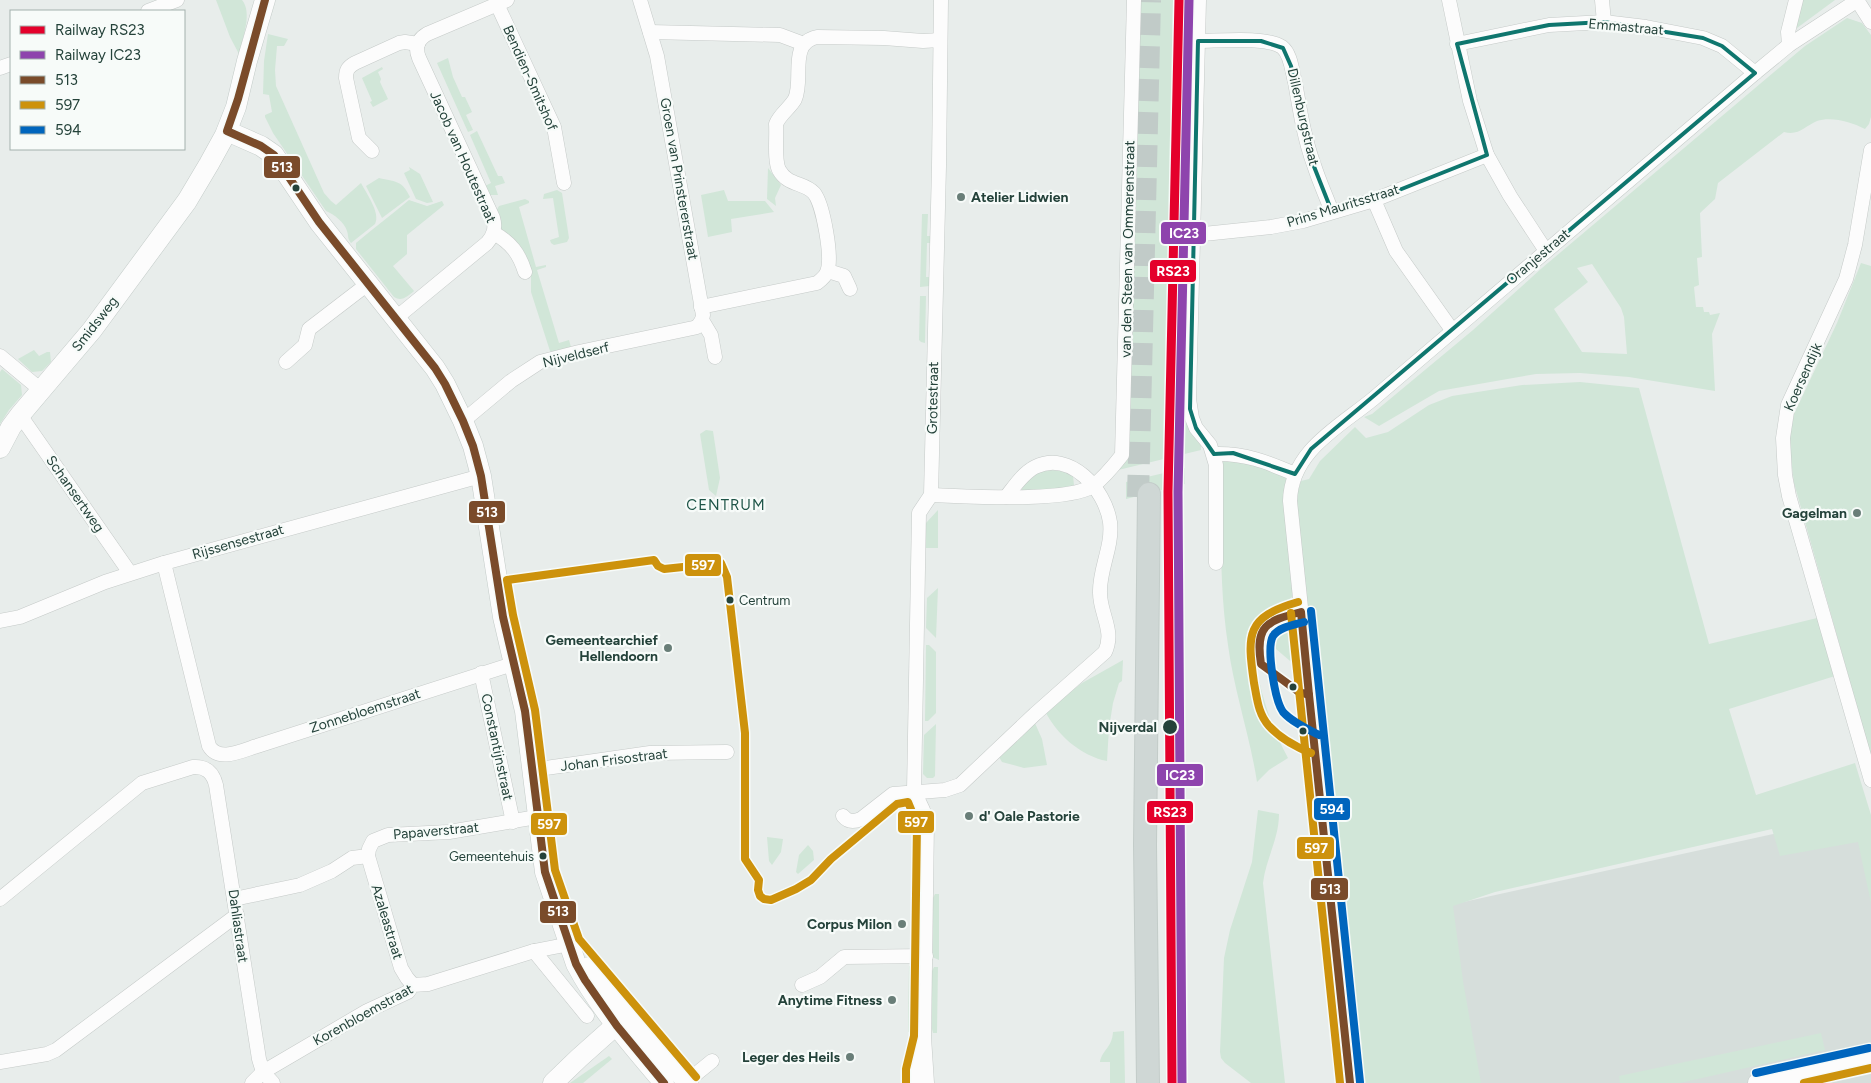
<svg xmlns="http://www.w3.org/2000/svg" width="1871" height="1083" viewBox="0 0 1871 1083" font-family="Figtree,sans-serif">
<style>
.built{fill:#d6dedb}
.green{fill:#d1e6d8;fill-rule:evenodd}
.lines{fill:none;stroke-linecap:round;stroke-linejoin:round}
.primary-tunnel{stroke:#c1cbc8;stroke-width:22;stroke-dasharray:22 11;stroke-linecap:butt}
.street-casing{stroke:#c5cac8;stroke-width:15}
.secondary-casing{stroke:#c3cbc8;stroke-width:21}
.primary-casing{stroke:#c3ccc9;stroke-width:24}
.street{stroke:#fcfcfc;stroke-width:14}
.secondary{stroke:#fcfcfc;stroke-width:20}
.primary{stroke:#cfd7d5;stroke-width:22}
.bus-1-casing{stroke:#f7fbf9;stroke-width:11}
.bus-2-casing{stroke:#f7fbf9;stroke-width:11}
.bus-3-casing{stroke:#f7fbf9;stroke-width:11}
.bus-1{stroke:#7a4b2a;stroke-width:8}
.bus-2{stroke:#cd920c;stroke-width:8}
.bus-3{stroke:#0065bd;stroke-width:8}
.rail-1-casing{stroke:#f7fbf9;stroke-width:12}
.rail-2-casing{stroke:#f7fbf9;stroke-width:12}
.rail-1{stroke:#e4002b;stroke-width:9}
.rail-2{stroke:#8e44ad;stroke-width:9}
.marked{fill:none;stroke:#0f766e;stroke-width:4;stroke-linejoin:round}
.bus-dot{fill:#24423a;stroke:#f7fbf9;stroke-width:2}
.poi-dot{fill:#697e78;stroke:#f7fbf9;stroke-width:2}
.labels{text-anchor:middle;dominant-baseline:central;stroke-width:4.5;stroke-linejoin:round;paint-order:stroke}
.bus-label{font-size:13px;fill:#24423a;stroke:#f7fbf9;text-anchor:start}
.street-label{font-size:14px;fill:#24423a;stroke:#f7fbf9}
.poi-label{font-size:14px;font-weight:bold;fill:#24423a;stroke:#f7fbf9;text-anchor:end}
.stop-label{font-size:14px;font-weight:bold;fill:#24423a;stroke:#f7fbf9;text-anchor:end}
.neighbourhood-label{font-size:15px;letter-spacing:1px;fill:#1f5548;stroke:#f7fbf9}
.line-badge{stroke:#f7fbf9;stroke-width:2}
.badge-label{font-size:14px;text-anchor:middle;font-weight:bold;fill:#fff}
</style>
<rect width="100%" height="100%" fill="#e8edeb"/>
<!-- built -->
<polygon class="built" points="1864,814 1871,838 1871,1083 1477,1083 1450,905"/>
<!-- green -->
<g class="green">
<path d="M216,0H242C253,13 242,39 239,54L230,37Z"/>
<polygon points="1138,0 1196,0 1195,54 1190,59 1189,80 1194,85 1194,90 1189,95 1189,116 1193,120 1193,126 1188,130 1187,151 1192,155 1185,401 1204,444 1201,446 1201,450 1114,471"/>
<polygon points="1800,0 1835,0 1797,28 1793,24"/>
<path d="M1847,18L1862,23L1871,35V117L1869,124L1865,129C1852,122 1831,116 1817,121C1805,126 1799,136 1784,132L1718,183L1715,199L1700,213L1702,257L1697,258L1699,285L1694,287L1696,307H1703L1704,312H1709L1710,315L1720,313L1712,334L1715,391L1629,377L1580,373L1536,374L1439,391L1379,426L1364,417L1372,414L1473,330L1542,268L1805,46ZM1592,264L1621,308L1624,317L1627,354L1582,352L1554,309L1588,282L1577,268Z"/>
<path d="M268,34L288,39L284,46H277L275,70L276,86L324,193L331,201L336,205L361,183C366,193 381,213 375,224L351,243C347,238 349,237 347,231C345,223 334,214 326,211L273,133L265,117V115L272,112L269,95L263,94L264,61Z"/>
<polygon points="448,58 453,77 462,97 465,97 472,112 466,115 473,130 468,132 437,63"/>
<polygon points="382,67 383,69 378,72 381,79 380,82 388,99 373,107 370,102 372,101 362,78"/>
<polygon points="477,131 498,176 502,176 505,183 495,186 498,195 490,195 483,187 491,183 470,135"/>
<polygon points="409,167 420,174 433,202 427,203 416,199 404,173 410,170"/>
<polygon points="768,168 781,185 775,198 776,206 767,199"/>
<path d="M379,178C396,182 402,180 410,197L382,218L366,186Z"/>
<polygon points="557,190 562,193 569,238 567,242 554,245 551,243 550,240 559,237 553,198 543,199 544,194"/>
<polygon points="724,190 728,201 765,201 774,212 731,219 732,232 708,237 701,195"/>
<polygon points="525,199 529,201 529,203 519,207 536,267 546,265 546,267 537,270 559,343 569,340 571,347 553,353 550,351 531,292 531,275 525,254 501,231 496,211 499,206"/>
<path d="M409,200L427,206L442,201L444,205L407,235V254L393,266L414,291C408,296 402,302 394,297L356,249V243C374,228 391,215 409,200Z"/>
<polygon points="922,214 928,214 927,236 932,236 932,243 927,243 926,277 931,277 930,286 920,287"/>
<polygon points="1861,263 1871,266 1871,756 1794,483 1789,443 1794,414 1837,323"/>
<polygon points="920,296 926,296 925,343 921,342 919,340"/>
<polygon points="34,350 39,356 47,352 50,352 51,362 42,371 32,372 18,359"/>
<polygon points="2,369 21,385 22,395 9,410 0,424 0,372"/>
<polygon points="1580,382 1639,388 1709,644 1817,618 1835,676 1729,709 1756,795 1855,763 1871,815 1871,903 1858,842 1780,856 1772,829 1495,892 1453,906 1463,981 1481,1083 1355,1083 1297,504 1298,491 1301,481 1309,479 1320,461 1355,427 1366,438 1388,432 1429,405 1452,396 1522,385"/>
<polygon points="706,430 713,431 720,478 716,496 709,490 700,434"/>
<path d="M1228,459L1260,466L1286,477L1287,480L1293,588L1292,597C1282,608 1257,618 1253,633C1251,641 1254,652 1255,660C1261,695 1271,727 1288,758L1269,770L1257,782C1250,736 1234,691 1228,645C1219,585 1221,526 1221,466L1223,461Z"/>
<polygon points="1185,468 1185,484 1126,499 1126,482"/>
<path d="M1048,470L1066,471L1073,476L1074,485L1072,488L1021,492C1024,478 1036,473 1048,470Z"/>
<polygon points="938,510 938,548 924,548 925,524"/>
<polygon points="938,588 936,638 926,628 927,598"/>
<polygon points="1282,627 1289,628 1293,635 1296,666 1276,649 1274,635 1278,628"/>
<polygon points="926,645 929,645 936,652 936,713 928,721 925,721"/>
<path d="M1123,660L1122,681L1119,683L1113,703L1109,728L1107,761C1081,756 1057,735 1045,711L1082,683Z"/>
<polygon points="1034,721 1042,739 1047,765 1024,768 1002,762 999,757"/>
<polygon points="936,724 935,776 933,778 927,778 923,774 924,735"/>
<path d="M1258,810L1279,814C1279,839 1266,858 1263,883L1285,1083H1251L1225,1063L1221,1058L1220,1052L1224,958L1230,930L1252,862Z"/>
<polygon points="767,837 783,839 781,852 772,865 769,861"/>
<polygon points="808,845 813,851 814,860 798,874 796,872 799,855"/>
<polygon points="935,894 939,894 939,960 932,957 933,898"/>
<polygon points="909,966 914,967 919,972 920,986 915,986 914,1032 908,1032"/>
<polygon points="934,967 938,967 937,1033 933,1033 932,1029 932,971"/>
<path d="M1124,1031L1125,1083H1110V1062H1100C1102,1050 1112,1048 1113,1032Z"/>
<polygon points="1821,1033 1825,1050 1680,1083 1620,1083 1619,1076"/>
<polygon points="609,1056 612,1059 583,1083 570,1083"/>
</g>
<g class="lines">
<!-- primary-tunnel -->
<polyline class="primary-tunnel" points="1138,497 1150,0"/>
<!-- street casing -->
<g class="street-casing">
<g id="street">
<polyline points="640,0 657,56 703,315 702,320 711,335 715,357"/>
<polyline points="1199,0 1189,399 1192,418 1196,428 1210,445 1216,465 1216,563"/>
<polyline points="1449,0 1470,101 1487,155 1510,196 1546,251"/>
<polyline points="1602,0 1604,22"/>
<polyline points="1857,0 1871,22"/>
<polyline points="497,4 554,127 564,183"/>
<polyline points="148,11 177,0"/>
<polyline points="650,32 780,35 804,44"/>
<path d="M1198,41C1218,41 1266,36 1282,47C1291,54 1292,71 1295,82C1300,110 1304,138 1314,165C1319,181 1326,196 1332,212"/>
<polyline points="1457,44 1549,25 1604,22 1646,27 1703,38 1722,46 1755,73"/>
<polyline points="1789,45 1788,32 1796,0"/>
<polyline points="0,68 11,64"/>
<polyline points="1871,150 1855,245 1846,279 1788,405 1783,438 1785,475 1789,496 1871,780"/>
<path d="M372,151L359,138L346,78C346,70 348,67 355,63L399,43L405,42L418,44"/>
<polyline points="1374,200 1396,251 1452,330"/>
<path d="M494,233C511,243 519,253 525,272"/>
<polyline points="1194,235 1271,227 1303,221 1374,200 1487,155"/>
<polyline points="828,271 844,276 850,289"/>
<path d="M701,307L817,283C821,280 825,277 827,272C833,258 823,204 814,193C804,182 788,186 779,170C774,160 777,136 776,124C780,114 790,108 795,99C804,79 788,43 817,37L884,38L923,41L940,40"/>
<path d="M396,318L487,243C494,235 496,228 493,218L419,58C415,48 417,40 427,34L507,0"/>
<polyline points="0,356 41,390"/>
<polyline points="286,362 305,345 309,329 369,283"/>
<polyline points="20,415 130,573"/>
<polyline points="463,421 511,381 540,362 579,352 693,328 697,327 702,320"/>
<path d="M1214,454C1245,453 1267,462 1295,474"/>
<path d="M931,495C966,496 1066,503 1093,486C1102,479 1115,464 1122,455L1134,0"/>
<path d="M164,563L209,746C219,763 243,750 257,746L513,664"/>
<polyline points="0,621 20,617 105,582 164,563 481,476"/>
<polyline points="481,673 513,822"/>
<polyline points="532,770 650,753 727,752"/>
<path d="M843,816C848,822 854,822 861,819L893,794L945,790L960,785L1035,714L1105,652C1115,631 1100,614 1100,593C1099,569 1113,547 1110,522C1105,489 1070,450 1035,467C1023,473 1014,487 1006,497"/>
<polyline points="368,856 401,968 407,978 413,985"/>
<path d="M0,899L142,783L193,767C206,766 213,773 216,785L259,1059L263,1072L273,1083"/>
<polyline points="234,899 300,885 332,871 352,858 368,856 369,849 373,841 388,835 449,832 537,817"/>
<polyline points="534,951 587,1016"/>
<polyline points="802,985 820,977 844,957 926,956"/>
<polyline points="0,1062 47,1054 56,1050 237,915"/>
<polyline points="252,1083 263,1072 367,1011 408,992 413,985 428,984 534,951 570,944"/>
<polyline points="685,1083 712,1061"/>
<polyline points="916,1083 916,1070 922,1047"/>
<polyline points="927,1083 924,1037 927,822 923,810 914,791 919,513 931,495 939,166 941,0"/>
<path d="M1350,1083L1290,501C1291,451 1339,427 1373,399L1755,73L1789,45L1858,0"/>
</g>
</g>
<!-- secondary casing -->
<g class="secondary-casing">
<g id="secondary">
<path d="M227,131L261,146L274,155L319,222L435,368L445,384L463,421L473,446L481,476L503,617L525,711L545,872L576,964C599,1008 632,1045 664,1083"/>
<polyline points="0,448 11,427 20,415 92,330 187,201 209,164 225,135 236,107 247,61 265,0"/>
<polyline points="589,967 688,1083"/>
<polyline points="553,1083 579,1058 625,1017"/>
<polyline points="1758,1083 1871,1058"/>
</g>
</g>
<!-- primary casing -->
<g class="primary-casing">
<polyline id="primary" points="1148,1083 1145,845 1149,494"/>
</g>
<!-- street -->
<use href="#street" class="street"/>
<!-- secondary -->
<use href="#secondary" class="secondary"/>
<!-- primary -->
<use href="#primary" class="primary"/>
<!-- bus-1 casing -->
<g class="bus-1-casing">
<g id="bus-1">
<polyline points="265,0 238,99 227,131 261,146 274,155 319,222 435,368 445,384 463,421 473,446 481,476 503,617 525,711 545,872 576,964 585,980 617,1026 664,1083"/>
<path d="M1301,612L1309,695L1299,692L1261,664C1255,626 1266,621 1301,612Z"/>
<polyline points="1309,695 1350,1083"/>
</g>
</g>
<!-- bus-2 casing -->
<g class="bus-2-casing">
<g id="bus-2">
<path d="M1298,602C1246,617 1247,634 1254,683C1257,698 1258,714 1269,726C1280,738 1296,747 1311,753"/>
<polyline points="1291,613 1340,1083"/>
<polyline points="696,1077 579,939 555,870 535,710 513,615 507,580 654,560 658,566 664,569 721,563 727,577 745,733 745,859 759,880 758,890 760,896 764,899 771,900 796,889 811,880 831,859 897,804 908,802 917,824 914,1036 906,1069 906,1083"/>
<polyline points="1804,1083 1871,1068"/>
</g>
</g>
<!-- bus-3 casing -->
<g class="bus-3-casing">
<g id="bus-3">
<polyline points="1311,611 1360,1082"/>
<path d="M1304,622C1294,625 1279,627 1273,636C1266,648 1275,701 1283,712C1292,722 1307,729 1319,735"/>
<polyline points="1756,1073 1869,1048"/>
</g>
</g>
<!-- bus-1 -->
<use href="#bus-1" class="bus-1"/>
<!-- bus-2 -->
<use href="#bus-2" class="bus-2"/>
<!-- bus-3 -->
<use href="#bus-3" class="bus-3"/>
<!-- rail-1 casing -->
<g class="rail-1-casing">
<polyline id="rail-1" points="1172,1083 1168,492 1179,0"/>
</g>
<!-- rail-2 casing -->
<g class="rail-2-casing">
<polyline id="rail-2" points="1182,1083 1178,492 1189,0"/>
</g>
<!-- rail-1 -->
<use href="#rail-1" class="rail-1"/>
<!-- rail-2 -->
<use href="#rail-2" class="rail-2"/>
</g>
<!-- marked area -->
<path class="marked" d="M1604,22L1703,38L1722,46L1755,73L1311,449L1295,474L1233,453L1214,454L1196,428L1190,409L1198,41H1261L1283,48L1291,66L1313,164L1332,212L1374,200L1487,155L1457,44L1549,25Z"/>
<!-- markers -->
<g class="bus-dot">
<circle cx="296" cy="188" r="4.5"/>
<circle cx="730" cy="600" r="4.5"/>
<circle cx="1293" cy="687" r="4.5"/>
<circle cx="1170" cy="727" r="8"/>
<circle cx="1303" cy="731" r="4.5"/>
<circle cx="543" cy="856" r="4.5"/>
</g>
<g class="poi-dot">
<circle cx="961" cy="197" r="5"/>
<circle cx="1857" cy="513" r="5"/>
<circle cx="668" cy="648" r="5"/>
<circle cx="969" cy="816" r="5"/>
<circle cx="902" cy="924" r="5"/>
<circle cx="892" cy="1000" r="5"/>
<circle cx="850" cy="1057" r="5"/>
</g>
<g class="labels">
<!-- bus labels -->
<g class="bus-label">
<text x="739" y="600">Centrum</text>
<text x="534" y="856" text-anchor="end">Gemeentehuis</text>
</g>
<!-- street labels -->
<g class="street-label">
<text transform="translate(1626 27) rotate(5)">Emmastraat</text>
<text transform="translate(530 78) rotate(66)">Bendien-Smitshof</text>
<text transform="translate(1303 117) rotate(77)">Dillenburgstraat</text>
<text transform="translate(463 157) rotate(66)">Jacob van Houtestraat</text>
<text transform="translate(679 179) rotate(80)">Groen van Prinstererstraat</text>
<text transform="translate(1343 206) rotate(-17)">Prins Mauritsstraat</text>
<text transform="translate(1128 249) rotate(-89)">van den Steen van Ommerenstraat</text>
<text transform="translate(1538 257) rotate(-40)">Oranjestraat</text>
<text transform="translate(95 324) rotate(-52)">Smidsweg</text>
<text transform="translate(576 355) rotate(-14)">Nijveldserf</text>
<text transform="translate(1803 377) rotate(-66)">Koersendijk</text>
<text transform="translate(933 398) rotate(-89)">Grotestraat</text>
<text transform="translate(75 494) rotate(55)">Schansertweg</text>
<text transform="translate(238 542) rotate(-16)">Rijssensestraat</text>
<text transform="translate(365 711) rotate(-18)">Zonnebloemstraat</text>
<text transform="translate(497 747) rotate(78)">Constantijnstraat</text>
<text transform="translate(614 760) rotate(-7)">Johan Frisostraat</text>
<text transform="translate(436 831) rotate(-5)">Papaverstraat</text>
<text transform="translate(387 922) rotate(73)">Azaleastraat</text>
<text transform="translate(238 926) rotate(82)">Dahliastraat</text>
<text transform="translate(363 1015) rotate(-29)">Korenbloemstraat</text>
</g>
<!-- poi labels -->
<g class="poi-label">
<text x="971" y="197" text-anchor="start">Atelier Lidwien</text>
<text x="1847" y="513">Gagelman</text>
<text x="658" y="640">Gemeentearchief<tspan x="658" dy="16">Hellendoorn</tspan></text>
<text x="979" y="816" text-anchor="start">d' Oale Pastorie</text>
<text x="892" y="924">Corpus Milon</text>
<text x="882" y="1000">Anytime Fitness</text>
<text x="840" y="1057">Leger des Heils</text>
</g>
<!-- stop labels -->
<g class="stop-label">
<text x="1157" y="727">Nijverdal</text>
</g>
<!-- neighbourhood labels -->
<g class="neighbourhood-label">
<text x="726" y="505">CENTRUM</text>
</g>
</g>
<g class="line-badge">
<rect x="263" y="155" width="38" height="24" rx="5" fill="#7a4b2a"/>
<rect x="1160" y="221" width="47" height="24" rx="5" fill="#8e44ad"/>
<rect x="1149" y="259" width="48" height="24" rx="5" fill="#e4002b"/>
<rect x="468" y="500" width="38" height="24" rx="5" fill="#7a4b2a"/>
<rect x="684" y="553" width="38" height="24" rx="5" fill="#cd920c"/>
<rect x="1156" y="763" width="48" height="24" rx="5" fill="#8e44ad"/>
<rect x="1313" y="797" width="38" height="24" rx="5" fill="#0065bd"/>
<rect x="1146" y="800" width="48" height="24" rx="5" fill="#e4002b"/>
<rect x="897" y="810" width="38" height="24" rx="5" fill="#cd920c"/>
<rect x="530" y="812" width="38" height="24" rx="5" fill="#cd920c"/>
<rect x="1296" y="836" width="39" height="24" rx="5" fill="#cd920c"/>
<rect x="1310" y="877" width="39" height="24" rx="5" fill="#7a4b2a"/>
<rect x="539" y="900" width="38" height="24" rx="5" fill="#7a4b2a"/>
</g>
<g class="badge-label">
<text x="282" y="172">513</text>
<text x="1184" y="238">IC23</text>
<text x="1173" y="276">RS23</text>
<text x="487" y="517">513</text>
<text x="703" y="570">597</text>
<text x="1180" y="780">IC23</text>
<text x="1332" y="814">594</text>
<text x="1170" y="817">RS23</text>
<text x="916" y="827">597</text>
<text x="549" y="829">597</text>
<text x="1316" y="853">597</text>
<text x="1330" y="894">513</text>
<text x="558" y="916">513</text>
</g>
<!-- legend -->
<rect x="10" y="10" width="175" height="140" fill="#f7fbf9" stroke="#a3b1ad"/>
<rect x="20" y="26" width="25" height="8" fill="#e4002b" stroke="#a3b1ad"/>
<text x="55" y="35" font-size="15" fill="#24423a">Railway RS23</text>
<rect x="20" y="51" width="25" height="8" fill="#8e44ad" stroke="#a3b1ad"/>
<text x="55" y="60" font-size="15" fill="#24423a">Railway IC23</text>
<rect x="20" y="76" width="25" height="8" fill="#7a4b2a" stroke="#a3b1ad"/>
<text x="55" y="85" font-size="15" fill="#24423a">513</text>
<rect x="20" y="101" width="25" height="8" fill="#cd920c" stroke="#a3b1ad"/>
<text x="55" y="110" font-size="15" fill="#24423a">597</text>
<rect x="20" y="126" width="25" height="8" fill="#0065bd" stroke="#a3b1ad"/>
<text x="55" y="135" font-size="15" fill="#24423a">594</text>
</svg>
